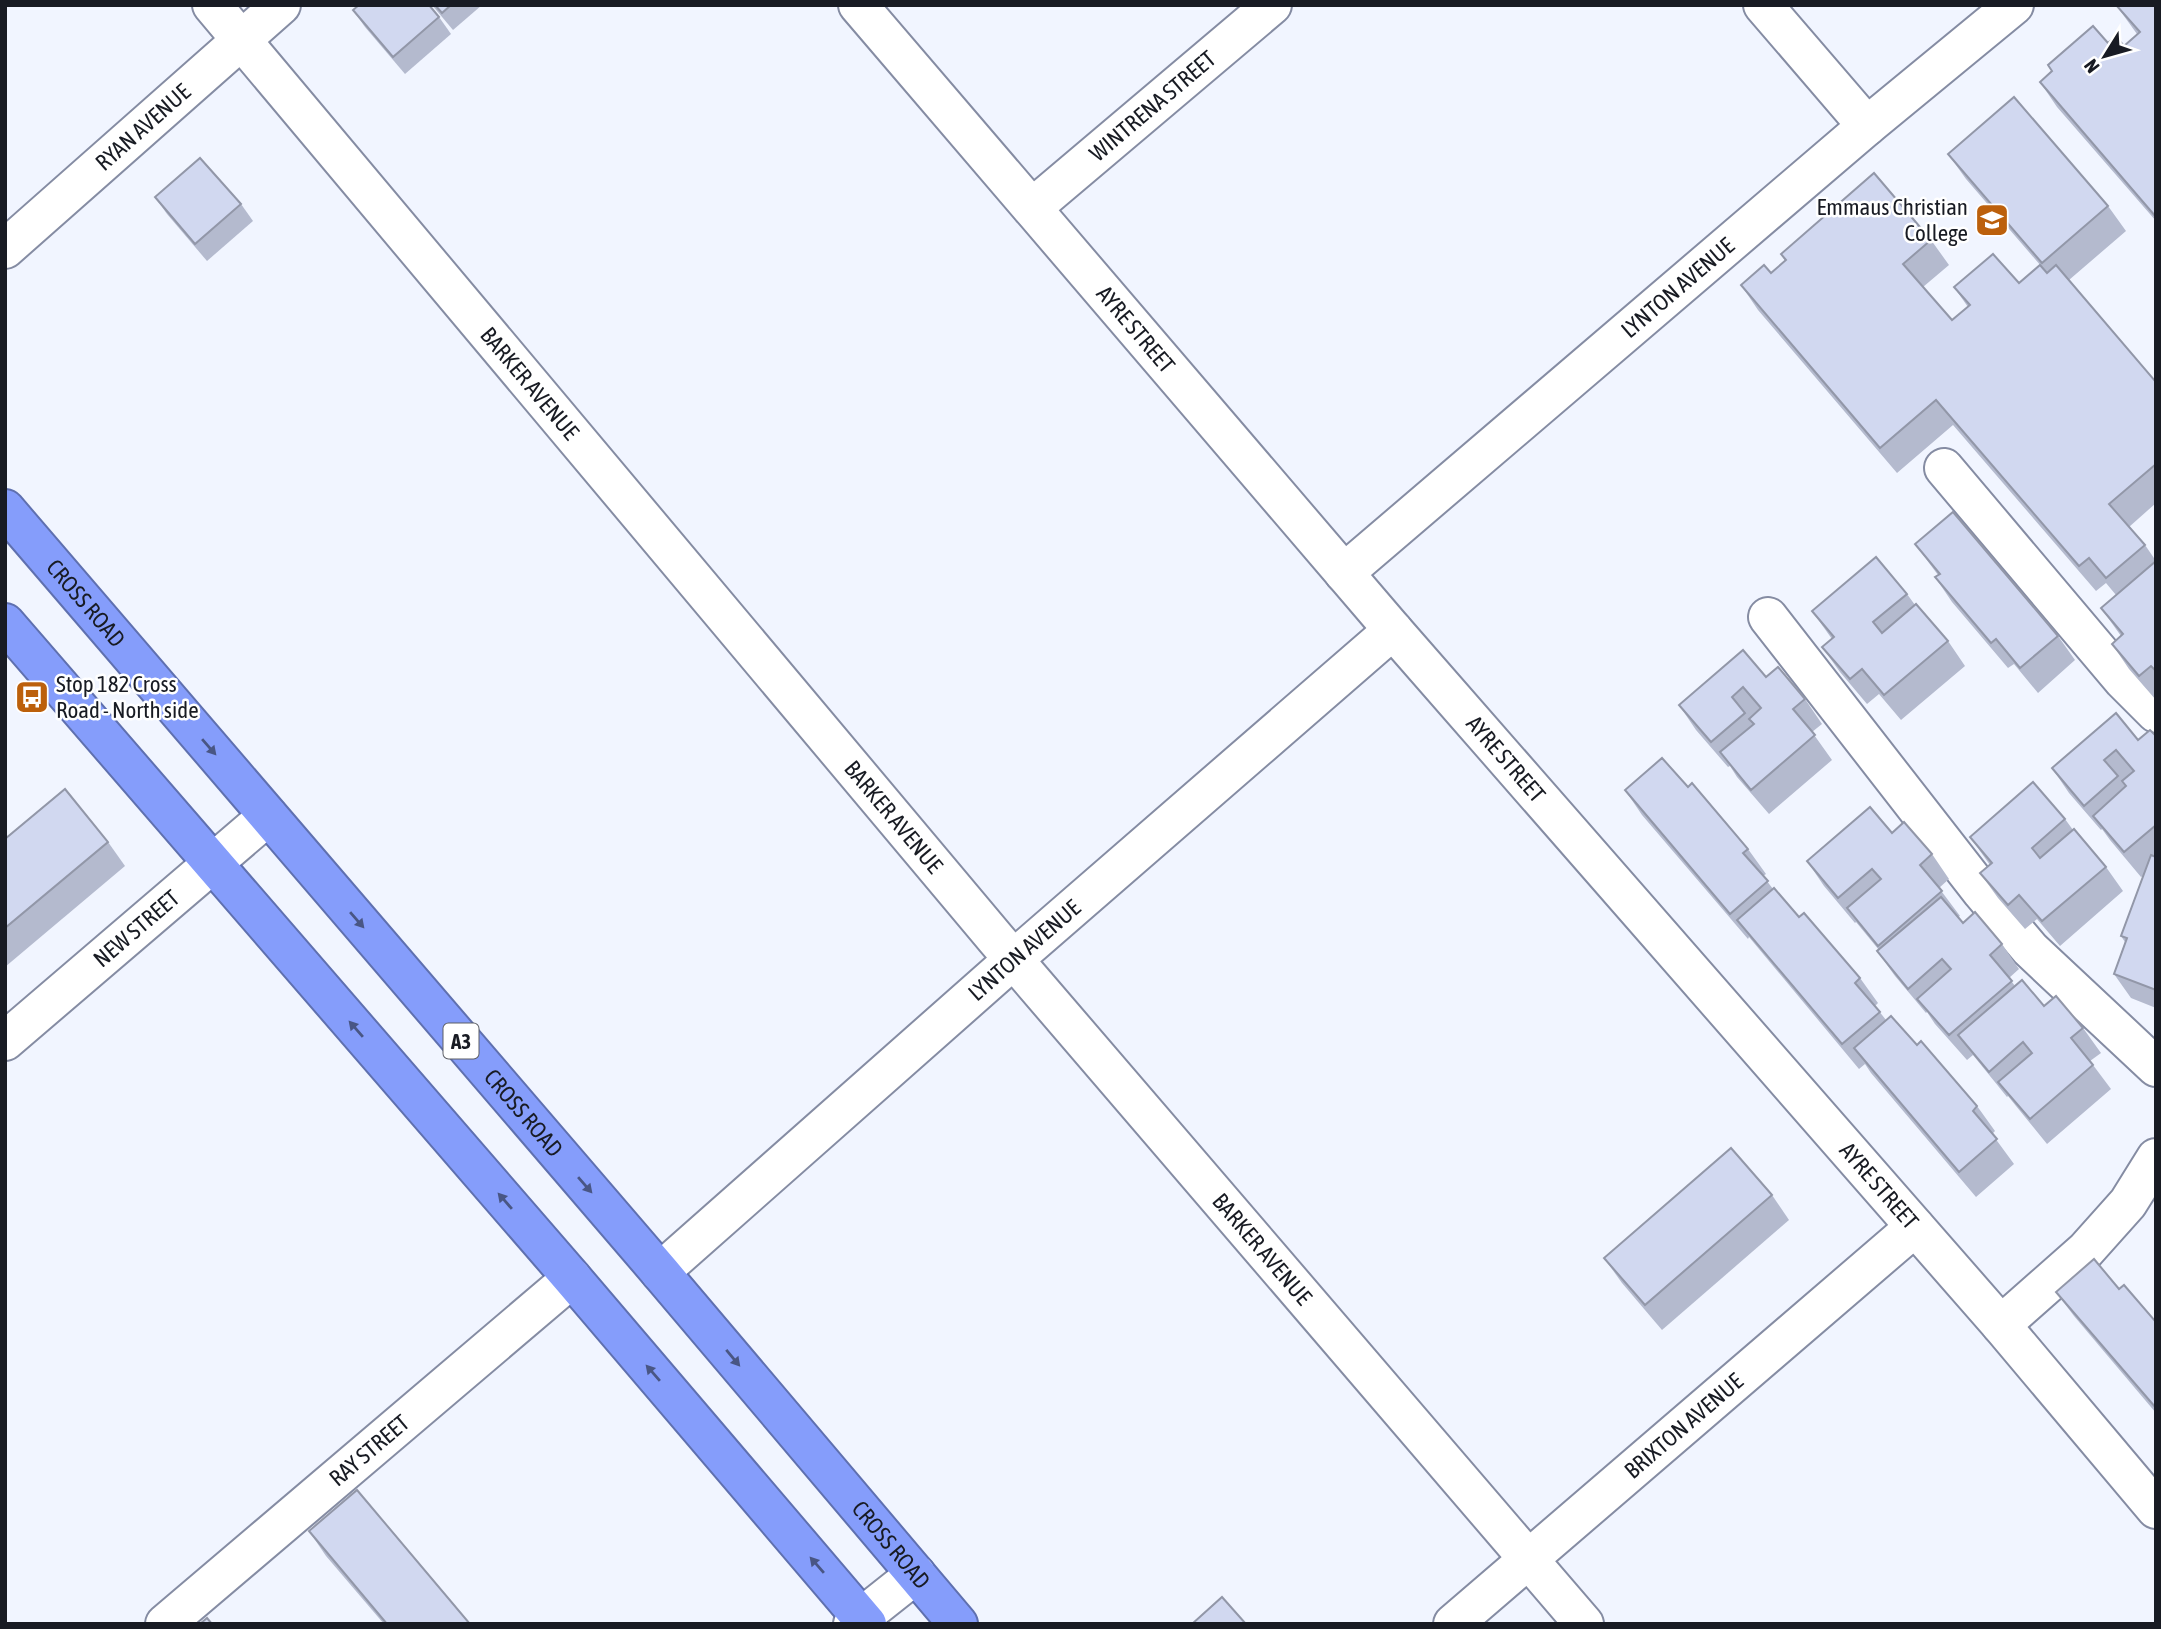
<svg xmlns="http://www.w3.org/2000/svg" width="2161" height="1629" viewBox="0 0 2161 1629" font-family="'Asap Condensed',sans-serif">
<style>
.lines{fill:none;stroke-linecap:round;stroke-linejoin:round}
.street-casing{stroke:#858ca3;stroke-width:42}
.highway-casing{stroke:#5f70af;stroke-width:42}
.street{stroke:#fff;stroke-width:38}
.highway{stroke:#859dfb;stroke-width:38}
.wall{fill:#b4bace}
.building{fill:#d1d8f0;stroke:#9297a8;stroke-width:2}
.oneway{fill:#495684}
.labels{text-anchor:middle;dominant-baseline:central;stroke-width:5;stroke-linejoin:round;paint-order:stroke}
.shield{fill:#fff;stroke:#5d5f65;stroke-width:2}
.shield-label{font-size:21px;font-weight:bold;fill:#181b23}
.street-label{font-size:23px;fill:#181b23;stroke:#fff}
.poi-label{font-size:23px;fill:#181b23;stroke:#fff;text-anchor:end}
</style>
<rect width="100%" height="100%" fill="#f1f5ff"/>
<g class="lines">
<!-- street casing -->
<g class="street-casing">
<g id="street">
<path id="s1" d="M212,5L996,939L1584,1624"/>
<path id="s2" d="M858,5L1393,630L2001,1325L2156,1509"/>
<polyline points="1763,5 1867,126"/>
<path id="s3" d="M1032,208L1272,5"/>
<path id="s4" d="M5,249L281,5"/>
<polyline points="1944,468 2123,680 2156,713"/>
<path id="s5" d="M1344,573L1867,126L2014,5"/>
<polyline points="1768,617 1982,892 2030,949 2156,1067"/>
<path id="s6" d="M5,1041L268,816"/>
<path id="s7" d="M660,1272L1014,959L1393,630"/>
<polyline points="2001,1325 2086,1250 2128,1203 2156,1158"/>
<path id="s8" d="M165,1624L572,1278"/>
<polyline points="853,1624 916,1574"/>
<path id="s9" d="M1453,1624L1915,1227"/>
</g>
</g>
<!-- highway casing -->
<g class="highway-casing">
<g id="highway">
<path id="s10" d="M5,509L660,1272L958,1624"/>
<polyline points="5,623 572,1278 867,1624"/>
</g>
</g>
<!-- street -->
<use href="#street" class="street"/>
<!-- highway -->
<use href="#highway" class="highway"/>
</g>
<!-- wall -->
<g class="wall">
<polygon points="432,5 482,5 453,30"/>
<polygon points="2116,5 2156,5 2156,221 2057,107 2040,82 2108,43 2124,46 2137,34"/>
<polygon points="353,10 439,17 451,34 405,74 365,27"/>
<polygon points="1948,154 2108,206 2126,231 2069,280 2156,382 2156,503 2129,527 2145,545 2156,561 2156,700 2129,669 2112,644 2121,636 2101,608 2116,595 2106,583 2096,591 1953,425 1897,473 1758,310 1741,285 1771,273 1785,261 1781,254 1931,240 1949,265 1923,287 1952,320 1968,307 1954,287 2019,283 2047,273 1966,179"/>
<polygon points="155,197 241,204 253,221 207,261 167,214"/>
<polygon points="1915,544 2058,636 2075,660 2038,693 2014,664 2008,668 1952,602 1935,577 1938,575"/>
<polygon points="1907,594 1915,605 1948,641 1965,666 1901,720 1879,694 1867,704 1840,672 1822,647 1832,639 1812,611"/>
<polygon points="1766,677 1805,699 1822,724 1812,732 1832,760 1769,814 1737,777 1730,766 1728,767 1696,730 1679,705"/>
<polygon points="2156,736 2156,1008 2131,998 2114,974 2125,942 2121,936 2143,876 2141,877 2110,840 2102,829 2101,830 2069,793 2052,768 2138,740"/>
<polygon points="1625,790 1748,849 1766,874 1763,876 1773,889 1799,917 1860,978 1878,1003 1875,1006 1886,1020 1917,1045 1977,1106 1995,1131 1992,1134 2014,1164 1976,1197 1871,1073 1865,1064 1859,1069 1749,937 1748,939 1642,815"/>
<polygon points="2065,819 2073,830 2106,867 2123,891 2060,946 2037,919 2025,929 1998,898 1980,873 1990,865 1970,837"/>
<polygon points="1892,833 1932,854 1949,879 1939,888 1960,916 1958,917 1963,923 2002,944 2019,969 2009,978 2015,986 2044,1006 2083,1028 2101,1053 2090,1061 2111,1089 2047,1144 2016,1106 2008,1096 2007,1097 1973,1055 1967,1060 1935,1024 1927,1012 1926,1013 1895,976 1877,951 1879,950 1856,922 1855,923 1824,886 1807,861"/>
<polygon points="5,839 108,842 125,866 5,967"/>
<polygon points="1772,1195 1789,1220 1662,1330 1622,1283 1604,1258"/>
<polygon points="2119,1289 2156,1322 2156,1413 2074,1316 2056,1292"/>
<polygon points="309,1531 470,1624 384,1624 326,1556"/>
</g>
<!-- building -->
<g class="building">
<polygon points="359,5 429,5 439,17 393,57 353,10"/>
<polygon points="435,5 451,5 442,13"/>
<polygon points="2116,5 2156,5 2156,217 2040,82 2052,71 2048,65 2093,26 2108,43 2116,36 2124,46 2140,32"/>
<polygon points="2014,97 2108,206 2042,263 1948,154"/>
<polygon points="200,158 241,204 195,244 155,197"/>
<polygon points="1874,173 1931,240 1903,264 1952,320 1970,305 1954,287 1993,254 2019,283 2040,265 2047,273 2056,265 2156,382 2156,464 2109,504 2145,545 2106,578 2089,558 2079,566 1936,400 1880,448 1741,285 1764,265 1771,273 1786,260 1781,254"/>
<polygon points="1953,512 2058,636 2020,668 1996,639 1991,643 1935,577 1940,574 1915,544"/>
<polygon points="1876,557 1907,594 1873,622 1882,633 1916,604 1948,641 1884,695 1862,669 1850,679 1822,647 1834,637 1812,611"/>
<polygon points="2156,561 2156,671 2151,666 2139,676 2112,644 2123,634 2101,608"/>
<polygon points="1743,650 1766,677 1778,667 1805,699 1793,709 1815,735 1751,790 1720,752 1754,724 1749,719 1761,708 1743,687 1732,697 1745,713 1711,742 1679,705"/>
<polygon points="2116,713 2138,740 2150,730 2156,736 2156,825 2124,852 2093,816 2126,786 2122,781 2134,771 2116,750 2104,760 2118,776 2084,806 2052,768"/>
<polygon points="1662,758 1688,787 1692,783 1748,849 1743,853 1768,881 1730,914 1625,790"/>
<polygon points="2033,782 2065,819 2032,848 2040,858 2074,829 2106,867 2042,921 2019,895 2008,905 1980,873 1992,863 1970,837"/>
<polygon points="65,789 108,842 5,928 5,839"/>
<polygon points="1870,807 1892,833 1904,822 1932,854 1920,865 1942,891 1878,946 1847,908 1881,879 1872,869 1838,898 1807,861"/>
<polygon points="2151,855 2156,857 2156,990 2114,974 2127,938 2121,936"/>
<polygon points="1774,888 1799,917 1804,913 1860,978 1855,983 1880,1012 1842,1044 1737,920"/>
<polygon points="1941,897 1963,923 1975,912 2002,944 1990,955 2012,981 1949,1035 1917,999 1951,969 1942,959 1908,989 1877,951"/>
<polygon points="2022,980 2044,1006 2056,996 2083,1028 2071,1038 2093,1065 2030,1119 1998,1082 2032,1053 2023,1042 1989,1072 1958,1035"/>
<polygon points="1891,1016 1917,1045 1921,1041 1977,1106 1973,1111 1997,1139 1959,1172 1854,1048"/>
<polygon points="1731,1148 1772,1195 1645,1305 1604,1258"/>
<polygon points="2094,1259 2119,1289 2124,1285 2156,1322 2156,1408 2056,1292"/>
<polygon points="357,1490 470,1624 387,1624 309,1531"/>
<polygon points="1222,1597 1246,1624 1192,1624"/>
<polygon points="207,1618 212,1624 200,1624"/>
</g>
<!-- one-way arrows -->
<defs><path id="oneway-solid" d="M-6-.8H1V-3.2L6.5 0L1 3.2V.8H-6Z" transform="scale(1.75)"/></defs>
<g class="oneway">
<use href="#oneway-solid" transform="translate(209 747) rotate(49)"/>
<use href="#oneway-solid" transform="translate(357 920) rotate(49)"/>
<use href="#oneway-solid" transform="translate(356 1029) rotate(-131)"/>
<use href="#oneway-solid" transform="translate(585 1185) rotate(49)"/>
<use href="#oneway-solid" transform="translate(505 1201) rotate(-131)"/>
<use href="#oneway-solid" transform="translate(733 1358) rotate(50)"/>
<use href="#oneway-solid" transform="translate(653 1373) rotate(-131)"/>
<use href="#oneway-solid" transform="translate(817 1565) rotate(-131)"/>
</g>
<!-- icons -->
<defs>
<g id="school-square" transform="scale(1.75)"><rect x="-9" y="-9" width="18" height="18" rx="4" fill="#bc600c" stroke="#fff"/><path d="M0-5L7-2L0 1L-7-2ZM-4 1L0 2.5L4 1V4Q0 6-4 4Z" fill="#fff"/></g>
<g id="bus-square" transform="scale(1.75)"><rect x="-9" y="-9" width="18" height="18" rx="4" fill="#bc600c" stroke="#fff"/><path d="M-5-6H5V4H4V6H2V4H-2V6H-4V4H-5ZM-3.5-4V0h7V-4ZM-3.5 1.2v1.5H-2V1.2ZM2 1.2v1.5H3.5V1.2Z" fill="#fff"/></g>
</defs>
<g fill-rule="evenodd">
<use href="#school-square" x="1992" y="220"/>
<use href="#bus-square" x="32" y="697"/>
</g>
<g class="labels">
<!-- shield labels -->
<rect class="shield" x="443.5" y="1023.5" width="35" height="35" rx="5"/>
<g class="shield-label">
<text x="461" y="1041">A3</text>
</g>
<!-- street labels -->
<g class="street-label">
<text stroke="none"><textPath href="#s3" startOffset="158">WINTRENA STREET</textPath></text>
<text stroke="none"><textPath href="#s4" startOffset="184">RYAN AVENUE</textPath></text>
<text stroke="none"><textPath href="#s5" startOffset="439">LYNTON AVENUE</textPath></text>
<text stroke="none"><textPath href="#s2" startOffset="427">AYRE STREET</textPath></text>
<text stroke="none"><textPath href="#s1" startOffset="494">BARKER AVENUE</textPath></text>
<text stroke="none"><textPath href="#s10" startOffset="124">CROSS ROAD</textPath></text>
<text stroke="none"><textPath href="#s2" startOffset="994">AYRE STREET</textPath></text>
<text stroke="none"><textPath href="#s1" startOffset="1060">BARKER AVENUE</textPath></text>
<text stroke="none"><textPath href="#s6" startOffset="173">NEW STREET</textPath></text>
<text stroke="none"><textPath href="#s7" startOffset="486">LYNTON AVENUE</textPath></text>
<text stroke="none"><textPath href="#s10" startOffset="796">CROSS ROAD</textPath></text>
<text stroke="none"><textPath href="#s2" startOffset="1561">AYRE STREET</textPath></text>
<text stroke="none"><textPath href="#s1" startOffset="1628">BARKER AVENUE</textPath></text>
<text stroke="none"><textPath href="#s9" startOffset="304">BRIXTON AVENUE</textPath></text>
<text stroke="none"><textPath href="#s8" startOffset="268">RAY STREET</textPath></text>
<text stroke="none"><textPath href="#s10" startOffset="1363">CROSS ROAD</textPath></text>
</g>
<!-- poi labels -->
<g class="poi-label">
<text x="1968" y="207">Emmaus Christian<tspan x="1968" dy="26">College</tspan></text>
<text x="56" y="684" text-anchor="start">Stop 182 Cross<tspan x="56" dy="26">Road - North side</tspan></text>
</g>
</g>
<!-- border -->
<rect width="2161" height="1629" fill="none" stroke="#181b23" stroke-width="14"/>
<!-- north arrow -->
<g transform="translate(2105 56) rotate(233)" stroke="#ffffff" stroke-width="5" paint-order="stroke">
<path d="M0-5L12 26L0 18L-12 26Z" fill="#181b23"/>
<text y="-10" font-size="19" font-weight="bold" text-anchor="middle" fill="#181b23">N</text>
</g>
</svg>
